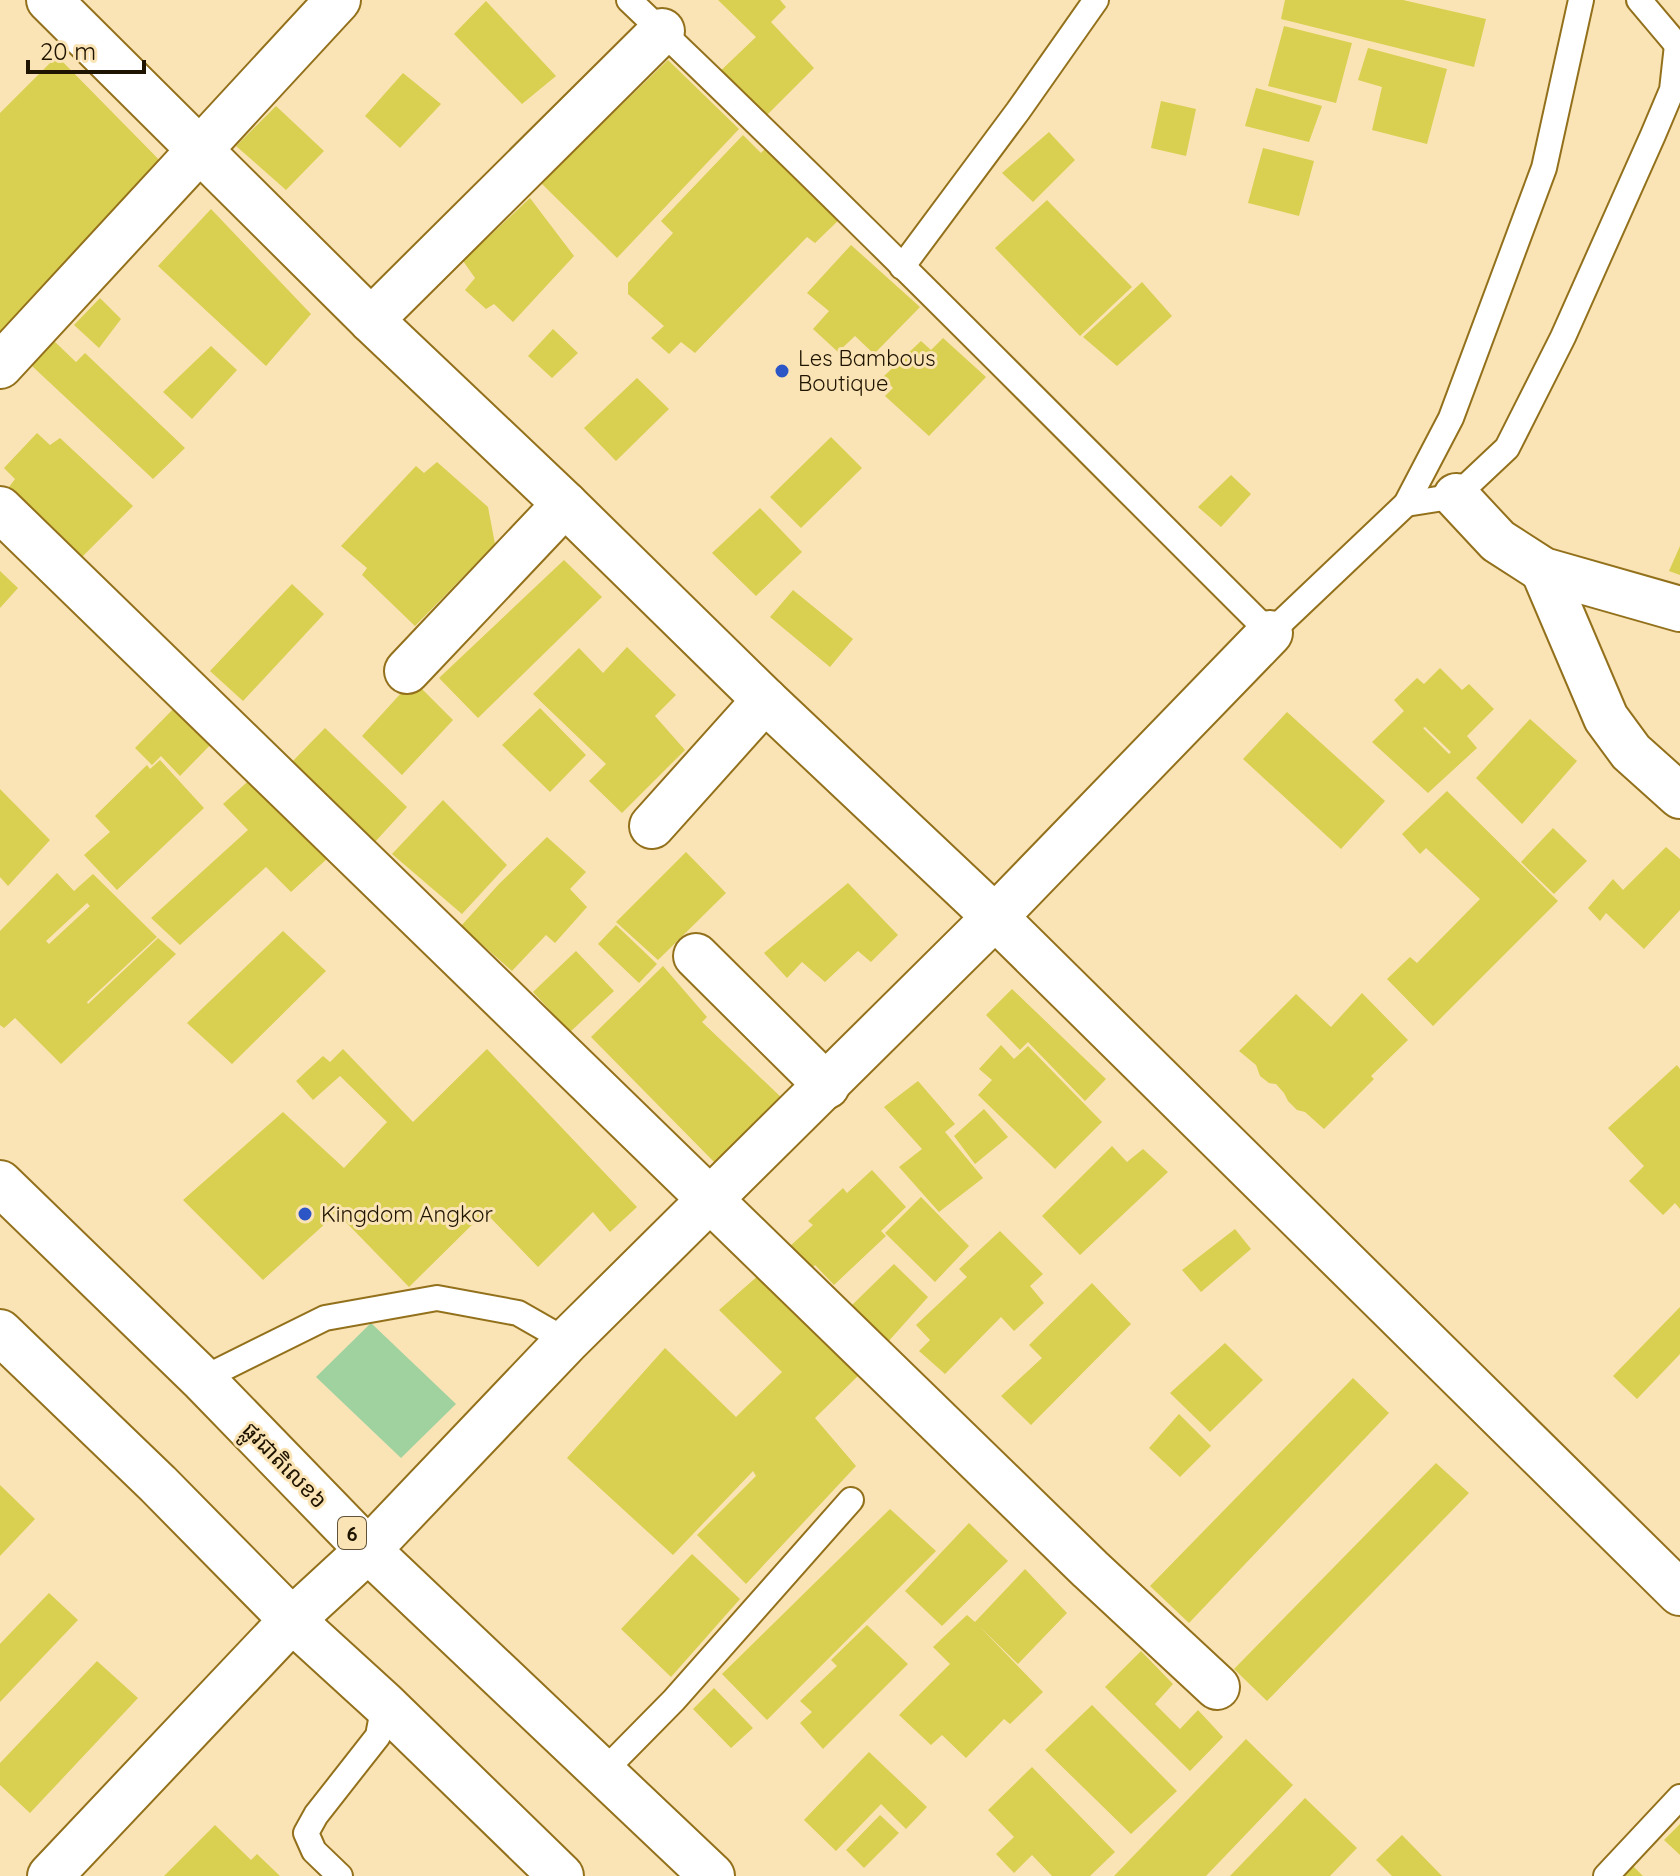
<svg xmlns="http://www.w3.org/2000/svg" width="1680" height="1876" viewBox="0 0 1680 1876" font-family="Quicksand,'Noto Sans Khmer',sans-serif">
<style>
.green{fill:#9fd29f}
.building{fill:#d9cf50;fill-rule:evenodd}
.lines{fill:none;stroke-linecap:round;stroke-linejoin:round}
.service-casing{stroke:#93711c;stroke-width:28}
.minor-casing{stroke:#93711c;stroke-width:48}
.trunk-casing{stroke:#93711c;stroke-width:48}
.service{stroke:#fff;stroke-width:24}
.minor{stroke:#fff;stroke-width:44}
.trunk{stroke:#fff;stroke-width:44}
.poi-dot{fill:#2c56c5;stroke:#fae4b6;stroke-width:3}
.labels{text-anchor:middle;dominant-baseline:central;stroke-width:6;stroke-linejoin:round;paint-order:stroke}
.shield{fill:#fae4b6;stroke:#615237;stroke-width:2}
.shield-label{font-size:20px;font-weight:bold;fill:#1f1400}
.poi-label{font-size:22px;fill:#1f1400;stroke:#fae4b6;text-anchor:start}
.street-label{font-size:22px;fill:#1f1400;stroke:#fae4b6}
</style>
<rect width="100%" height="100%" fill="#fae4b6"/>
<!-- green -->
<polygon class="green" points="371,1323 456,1404 401,1458 316,1377"/>
<!-- building -->
<g class="building">
<polygon points="718,0 780,0 786,7 771,22 814,68 760,122 714,77 756,37"/>
<polygon points="1285,0 1403,0 1486,19 1474,67 1281,19"/>
<polygon points="486,1 556,76 522,104 454,34"/>
<polygon points="1284,26 1352,43 1336,103 1268,86"/>
<polygon points="1368,48 1447,69 1427,144 1372,130 1382,87 1358,80"/>
<polygon points="57,56 177,178 0,367 0,113"/>
<polygon points="668,60 739,129 617,258 541,183"/>
<polygon points="403,73 441,104 400,148 365,116"/>
<polygon points="1256,88 1322,106 1309,142 1245,126"/>
<polygon points="1161,101 1196,109 1186,156 1151,148"/>
<polygon points="276,106 324,151 286,190 236,146"/>
<polygon points="1049,132 1075,160 1033,202 1002,173"/>
<polygon points="743,135 761,153 772,141 846,213 815,243 807,237 695,353 681,342 669,354 651,338 664,326 628,294 628,283 673,233 661,221"/>
<polygon points="1263,148 1314,161 1299,216 1248,203"/>
<polygon points="530,198 574,256 513,322 494,304 486,309 465,290 475,278 463,261"/>
<polygon points="1047,200 1132,287 1080,336 995,248"/>
<polygon points="211,209 311,314 266,366 158,266"/>
<polygon points="851,245 920,307 874,354 855,336 838,352 813,329 829,311 807,293"/>
<polygon points="1142,282 1172,316 1117,366 1083,337"/>
<polygon points="100,298 121,319 99,348 74,325"/>
<polygon points="553,329 578,353 552,378 528,356"/>
<polygon points="943,338 986,377 929,436 885,396 893,388 883,377 921,341 931,350"/>
<polygon points="54,341 76,362 85,353 185,448 153,479 32,366"/>
<polygon points="211,346 237,370 192,419 163,392"/>
<polygon points="637,378 669,409 616,461 584,428"/>
<polygon points="37,433 50,445 60,438 133,506 82,557 6,491 15,479 4,468"/>
<polygon points="831,437 862,468 801,528 770,497"/>
<polygon points="437,462 488,507 495,544 415,626 362,575 367,568 341,546 416,466 424,473"/>
<polygon points="1231,475 1251,494 1221,527 1198,507"/>
<polygon points="760,508 802,552 756,596 712,553"/>
<polygon points="1680,546 1680,575 1669,571"/>
<polygon points="564,560 602,597 478,718 439,678"/>
<polygon points="0,571 18,588 0,608"/>
<polygon points="292,584 324,614 243,701 210,671"/>
<polygon points="793,590 853,639 830,667 770,617"/>
<polygon points="627,647 676,695 655,716 685,750 622,813 589,781 606,764 533,694 579,648 603,673"/>
<path d="M1440,668L1462,690L1469,684L1494,709L1467,736L1477,748L1428,793L1372,742L1404,711L1394,700L1417,678L1424,684ZM1425,727L1451,752L1449,754L1423,728Z"/>
<polygon points="413,680 453,720 402,775 362,736"/>
<polygon points="181,701 218,737 180,776 161,756 152,765 135,748"/>
<polygon points="540,708 586,755 550,792 502,745"/>
<polygon points="1287,712 1385,801 1341,849 1243,759"/>
<polygon points="1530,719 1577,761 1522,824 1476,778"/>
<polygon points="325,728 407,807 374,843 291,763"/>
<polygon points="160,760 204,808 117,890 84,855 110,832 95,816 147,765 150,769"/>
<polygon points="257,773 329,857 291,892 266,867 180,945 151,918 248,830 223,804"/>
<polygon points="0,789 50,840 8,886 0,877"/>
<polygon points="1447,791 1558,901 1433,1026 1387,979 1410,957 1417,963 1480,899 1426,848 1420,854 1402,834"/>
<polygon points="443,800 507,865 462,914 392,854"/>
<polygon points="1553,828 1587,861 1554,894 1521,862"/>
<polygon points="547,837 586,872 570,889 587,907 555,943 546,935 512,971 461,926 499,884"/>
<polygon points="1666,847 1680,859 1680,910 1644,949 1606,913 1600,921 1588,908 1613,879 1623,890"/>
<polygon points="686,852 726,893 658,960 616,922"/>
<path d="M57,873L74,891L93,874L157,937L87,1002L88,1004L158,938L176,954L61,1064L15,1018L4,1028L0,1025V931ZM87,903L90,906L49,944L46,941Z"/>
<polygon points="848,883 898,935 871,962 858,951 825,982 802,962 787,978 764,953"/>
<polygon points="616,925 657,964 639,983 598,944"/>
<polygon points="283,931 326,971 232,1064 187,1023"/>
<polygon points="576,951 614,991 570,1032 533,992"/>
<polygon points="663,966 707,1017 702,1022 783,1099 718,1166 591,1037"/>
<polygon points="1012,989 1106,1079 1085,1101 1028,1042 1020,1050 986,1015"/>
<polygon points="1362,993 1408,1040 1371,1076 1374,1079 1324,1129 1305,1112 1297,1110 1288,1101 1284,1093 1276,1084 1269,1083 1260,1076 1256,1065 1239,1051 1296,994 1331,1027"/>
<polygon points="1001,1045 1014,1059 1028,1046 1102,1122 1055,1169 978,1095 992,1080 979,1069"/>
<polygon points="343,1049 413,1122 487,1049 637,1207 610,1232 593,1212 538,1267 485,1212 409,1287 337,1213 263,1280 183,1200 283,1112 344,1168 387,1122 340,1076 313,1100 296,1081 323,1056 330,1062"/>
<polygon points="1677,1065 1680,1069 1680,1209 1675,1203 1663,1215 1629,1181 1644,1166 1608,1128"/>
<polygon points="918,1081 955,1124 945,1132 983,1178 939,1212 899,1167 922,1149 884,1107"/>
<polygon points="984,1109 1008,1137 975,1164 954,1136"/>
<polygon points="1112,1146 1127,1162 1143,1149 1168,1172 1080,1255 1042,1216"/>
<polygon points="872,1170 906,1207 881,1231 886,1236 834,1285 815,1265 811,1269 789,1247 813,1225 808,1221 843,1188 847,1193"/>
<polygon points="921,1197 969,1246 935,1282 885,1233"/>
<polygon points="1235,1229 1251,1249 1201,1292 1182,1270"/>
<polygon points="1000,1231 1043,1274 1030,1286 1044,1303 1014,1331 1001,1317 945,1374 919,1351 930,1340 916,1325 967,1277 959,1269"/>
<polygon points="894,1264 928,1297 887,1343 849,1308"/>
<polygon points="760,1274 861,1373 815,1418 856,1466 746,1584 697,1535 756,1476 753,1471 673,1555 567,1458 665,1348 736,1417 782,1372 719,1310"/>
<polygon points="1092,1283 1131,1324 1031,1425 1001,1396 1042,1358 1029,1345"/>
<polygon points="1680,1307 1680,1354 1637,1399 1613,1376"/>
<polygon points="1225,1343 1263,1380 1210,1432 1170,1393"/>
<polygon points="1353,1378 1389,1413 1189,1623 1150,1586"/>
<polygon points="1179,1414 1211,1446 1180,1477 1149,1448"/>
<polygon points="1436,1463 1469,1493 1267,1701 1234,1669"/>
<polygon points="0,1485 35,1519 0,1556"/>
<polygon points="890,1509 936,1551 767,1720 722,1674"/>
<polygon points="969,1523 1008,1561 942,1626 905,1591"/>
<polygon points="692,1554 740,1599 671,1677 621,1629"/>
<polygon points="1025,1569 1067,1613 1018,1664 979,1626 1043,1692 1010,1724 1004,1719 966,1758 942,1735 931,1745 899,1715 950,1664 933,1647 967,1615 975,1622"/>
<polygon points="49,1593 78,1620 0,1702 0,1644"/>
<polygon points="867,1625 908,1664 823,1749 800,1723 812,1712 800,1701 837,1666 831,1660"/>
<polygon points="1141,1651 1173,1684 1155,1704 1180,1729 1198,1710 1223,1737 1190,1771 1105,1687"/>
<polygon points="97,1661 138,1698 30,1813 0,1785 0,1763"/>
<polygon points="714,1688 753,1728 731,1748 693,1709"/>
<polygon points="1092,1705 1177,1791 1131,1834 1045,1750"/>
<polygon points="1246,1739 1293,1785 1206,1876 1114,1876"/>
<polygon points="869,1752 927,1807 906,1829 881,1804 836,1851 804,1820"/>
<polygon points="1032,1767 1115,1852 1090,1876 1052,1876 1032,1855 1014,1873 996,1854 1014,1837 988,1810"/>
<polygon points="1305,1798 1357,1848 1330,1876 1230,1876"/>
<polygon points="880,1815 899,1833 864,1868 846,1850"/>
<polygon points="1680,1824 1680,1855 1664,1840"/>
<polygon points="215,1825 251,1860 257,1854 280,1876 164,1876"/>
<polygon points="1402,1835 1442,1876 1392,1876 1376,1860"/>
<polygon points="1633,1866 1643,1876 1623,1876"/>
</g>
<g class="lines">
<!-- service casing -->
<g class="service-casing">
<g id="service">
<path d="M629,0C847,207 1057,421 1270,633L1406,504L1451,418L1544,168L1581,0"/>
<polyline points="1639,0 1677,45 1680,46"/>
<polyline points="902,267 1018,111 1096,0"/>
<polyline points="1406,504 1456,496 1507,448 1563,337 1653,135 1672,90 1677,45"/>
<polyline points="202,1379 325,1318 437,1298 518,1313 567,1341"/>
<polyline points="604,1771 674,1700 851,1500"/>
<polyline points="340,1876 314,1851 306,1833 316,1815 378,1736 384,1704"/>
<polyline points="1606,1876 1680,1797"/>
</g>
</g>
<!-- minor casing -->
<g class="minor-casing">
<g id="minor">
<polyline points="49,0 371,320 565,504 765,700 995,917 1680,1593"/>
<polyline points="371,320 662,31"/>
<polyline points="0,366 338,0"/>
<polyline points="1456,496 1498,541 1543,570 1680,609"/>
<polyline points="0,509 1090,1569 1217,1687"/>
<polyline points="1543,570 1606,718 1631,752 1680,796"/>
<polyline points="407,671 565,504"/>
<polyline points="652,826 765,700"/>
<polyline points="696,956 827,1086"/>
<polyline points="50,1876 292,1620 368,1550 567,1341 995,917 1270,633"/>
</g>
</g>
<!-- trunk casing -->
<g class="trunk-casing">
<g id="trunk">
<polyline points="0,1183 202,1379 368,1550 712,1876"/>
<polyline points="0,1332 158,1484 292,1620 384,1704 561,1876"/>
</g>
</g>
<!-- service -->
<use href="#service" class="service"/>
<!-- minor -->
<use href="#minor" class="minor"/>
<!-- trunk -->
<use href="#trunk" class="trunk"/>
</g>
<!-- markers -->
<g class="poi-dot">
<circle cx="782" cy="371" r="8"/>
<circle cx="305" cy="1214" r="8"/>
</g>
<g class="labels">
<!-- shield labels -->
<rect class="shield" x="338" y="1517" width="28" height="32" rx="6"/>
<g class="shield-label">
<text x="352" y="1533">6</text>
</g>
<!-- poi labels -->
<g class="poi-label">
<text x="798" y="358">Les Bambous<tspan x="798" dy="25">Boutique</tspan></text>
<text x="321" y="1214">Kingdom Angkor</text>
</g>
<!-- street labels -->
<g class="street-label">
<text transform="translate(285 1465) rotate(46)">ផ្លូវជាតិលេខ៦</text>
</g>
</g>
<!-- scale -->
<path d="M28 60v12h116v-12" fill="none" stroke="#1f1400" stroke-width="4"/>
<text x="40" y="60" font-size="24" fill="#1f1400" stroke="#fae4b6" stroke-width="6" paint-order="stroke">20 m</text>
</svg>
